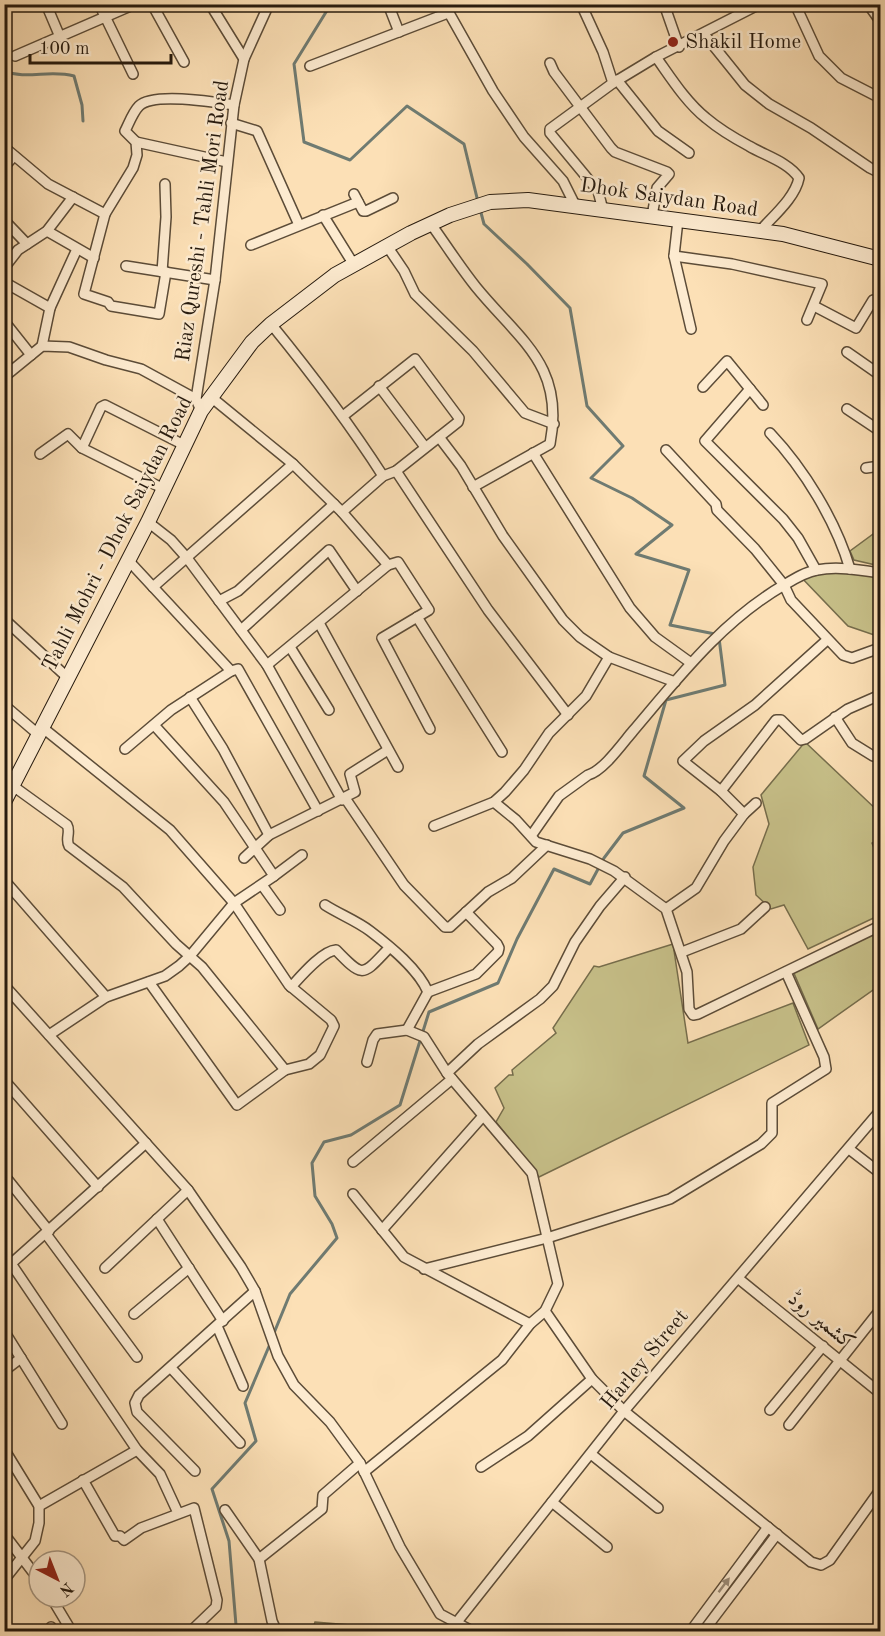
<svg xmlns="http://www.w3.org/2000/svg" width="885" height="1636" viewBox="0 0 885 1636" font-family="'Old Standard TT',Amiri,serif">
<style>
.green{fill:#c7c089;stroke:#766d4c;stroke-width:1.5}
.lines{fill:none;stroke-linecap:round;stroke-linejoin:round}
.stream{stroke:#6f7b72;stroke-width:3}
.street-casing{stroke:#5c4c38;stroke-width:12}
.secondary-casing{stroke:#261a0e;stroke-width:16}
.street{stroke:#fdebd0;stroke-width:9}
.secondary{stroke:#fdebd0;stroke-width:14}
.oneway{fill:#9c8d79}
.poi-dot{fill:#8f2418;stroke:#fdebd0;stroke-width:2}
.labels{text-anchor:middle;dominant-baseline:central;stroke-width:5;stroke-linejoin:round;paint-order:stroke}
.poi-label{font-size:21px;fill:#261a0e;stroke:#fdebd0;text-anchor:start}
.street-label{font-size:21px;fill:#261a0e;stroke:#fdebd0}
</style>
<rect width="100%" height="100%" fill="#fce0b6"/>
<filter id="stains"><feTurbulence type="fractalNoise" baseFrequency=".00333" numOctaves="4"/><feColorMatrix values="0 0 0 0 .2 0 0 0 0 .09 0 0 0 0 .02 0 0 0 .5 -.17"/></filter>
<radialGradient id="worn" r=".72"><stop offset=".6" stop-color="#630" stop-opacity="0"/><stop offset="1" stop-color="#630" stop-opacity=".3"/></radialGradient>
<!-- green -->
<g class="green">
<polygon points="880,529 880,566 854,560 850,551"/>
<polygon points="842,571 880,576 880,637 848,626 800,576"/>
<polygon points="805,742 880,813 880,839 872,843 880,862 880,915 808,949 784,905 771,909 756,895 753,867 769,824 761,795"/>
<polygon points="880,928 880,985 818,1029 793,971"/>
<polygon points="673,944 688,1043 793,1003 809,1045 539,1177 496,1122 504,1108 495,1088 509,1075 513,1075 512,1070 556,1033 553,1028 594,966 599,967"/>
<polygon points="315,1622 422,1631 425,1631 312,1631"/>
</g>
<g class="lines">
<!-- stream -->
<g class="stream">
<polyline points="331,4 294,64 304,142 350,160 407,106 464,144 478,202"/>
<path d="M4,71C27,80 50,69 74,76L82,105L83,121"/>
<polyline points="480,209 484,224 527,264 570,308 587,406 623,446 591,478 632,498 672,525 636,554 689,570 670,625 715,634"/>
<polyline points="274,1333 290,1294 337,1238 332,1224 315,1196 312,1163 324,1142 351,1135 400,1105 429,1012 498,983 517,939 554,869 590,884 604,858 623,833 684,808 644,776 666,700 725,685 719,638"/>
<polyline points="228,1632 236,1625 229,1541 212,1489 256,1441 245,1403 270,1344"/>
</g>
<!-- street casing -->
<g class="street-casing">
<g id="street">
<polyline points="46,4 60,37"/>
<polyline points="99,4 133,74"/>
<polyline points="152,4 184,62"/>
<polyline points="210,4 244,59"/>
<polyline points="388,4 399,32"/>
<polyline points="444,4 493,91 524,137 563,181 576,207"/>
<polyline points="581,4 603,52 613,83"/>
<polyline points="664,4 679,47"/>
<polyline points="795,4 819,56 841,78 880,98"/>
<polyline points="868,4 880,21"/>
<polyline points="704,34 745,85 769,104 811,128 870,168 880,173"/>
<polyline points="15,56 135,4"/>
<path d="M656,57C671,78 686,102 706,118C719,129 734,138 749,146C766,156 788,162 799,178C795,198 773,216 760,231"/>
<polyline points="550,63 554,72 611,148 615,152 667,172 669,174 657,188 652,216"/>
<polyline points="310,66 448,13"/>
<polyline points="617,80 658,131 689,153"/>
<polyline points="231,123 257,131 299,225"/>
<polyline points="136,142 227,162"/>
<polyline points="4,147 48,184 105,214"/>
<polyline points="4,167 14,156"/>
<polyline points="354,194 363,211 366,211 393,198"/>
<polyline points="603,210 598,191 550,133 550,129 613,83 656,57 760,4"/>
<polyline points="323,215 354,265"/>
<polyline points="4,220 27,244"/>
<polyline points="678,220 674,256 691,329"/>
<path d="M431,224C446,245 460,267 476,287C520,341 565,365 550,444L473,487"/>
<polyline points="47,231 94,258"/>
<polyline points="251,245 358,202"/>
<polyline points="387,246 404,271 415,294 473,351 525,413 554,424"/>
<polyline points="674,256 732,264 822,284 807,320"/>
<polyline points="126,266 215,280"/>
<polyline points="4,268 18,250 47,231 73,197"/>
<polyline points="162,272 166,217 165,184"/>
<path d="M166,272L159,314L111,306L108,302L84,294L105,214L133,168L137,155L136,142L125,131C129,123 133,112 139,106C153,92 214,102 234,105"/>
<polyline points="4,282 50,308"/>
<polyline points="814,306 856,328 873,300"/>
<polyline points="4,321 31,355"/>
<path d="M271,324C311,373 349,423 383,476"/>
<polyline points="42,346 50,308 77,249"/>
<polyline points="847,352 880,375"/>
<polyline points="4,377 42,346 69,347 106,360 141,369 196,399"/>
<polyline points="379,386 425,447"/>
<polyline points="703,387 727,361 763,405"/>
<polyline points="750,389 705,441 783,519 798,538 816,570"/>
<polyline points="211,397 293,464 342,512 388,565"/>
<polyline points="847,409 880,431"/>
<polyline points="201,411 196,399 215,280 234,105 244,59 269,4"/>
<path d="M770,433C804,469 836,521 850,569"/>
<polyline points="439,437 461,466 503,536 563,620 580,637 609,657 675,682"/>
<polyline points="82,448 101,407 105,405 184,445"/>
<polyline points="666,450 716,504 717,510 755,549 784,585 791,600 843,655 852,658 877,649 880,651"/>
<polyline points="533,453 630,608 655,637 691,663"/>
<polyline points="40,454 68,434 82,448 164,489"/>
<polyline points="866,468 880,466"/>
<polyline points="396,471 488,610 568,715"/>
<polyline points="342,512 383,476 396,471 458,422 459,418 415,359 343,416"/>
<polyline points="148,522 171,540 187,558 267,665 342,800"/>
<polyline points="128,560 231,671"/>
<polyline points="153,587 293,464"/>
<polyline points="219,601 238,591 334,504"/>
<polyline points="417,617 502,752"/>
<polyline points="4,619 68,678"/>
<polyline points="319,623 398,767"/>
<polyline points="241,630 329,550 357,591"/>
<polyline points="290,647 329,710"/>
<polyline points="267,665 388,565 398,562 429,610 382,638 430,729"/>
<polyline points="190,697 223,749 269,835"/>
<polyline points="4,705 39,735"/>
<polyline points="835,717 852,743 873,756"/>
<polyline points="43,728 170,830 234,903 289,985 331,1020 334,1026 320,1055 309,1064 285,1070 237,1105 149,982"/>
<polyline points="125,749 171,710 231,671 238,669 318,811"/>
<path d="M13,786L67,825C71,832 65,839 69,846L123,887L176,944L202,967L285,1070"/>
<polyline points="721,791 776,720 781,720 801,740 805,739 848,709 880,695"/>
<polyline points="345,798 404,885 445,927 450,927 488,892 512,878 547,845"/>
<polyline points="494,802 516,820 536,842 590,859 614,871 666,909 687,972 689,1009 693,1015 698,1014 880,926"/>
<polyline points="744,814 721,791 683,761 704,741 755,705 827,640"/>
<polyline points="434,826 494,802 505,792 524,770 549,733 586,696 609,657"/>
<path d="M531,836L559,796L588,775C603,771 622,744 633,731C678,678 722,621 784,585C794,579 805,572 817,570C837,566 860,570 880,573"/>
<polyline points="244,858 269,835 355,792 350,774 388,750"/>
<polyline points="274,876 302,855"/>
<polyline points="4,880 106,997"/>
<polyline points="262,885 280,910"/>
<path d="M325,905C339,914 357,921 370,931C391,947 418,969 428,992L407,1030"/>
<polyline points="666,909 696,888 724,841 744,814 756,803"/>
<polyline points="682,952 741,929 765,907"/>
<polyline points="4,985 188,1190 241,1267 255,1291 278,1356 294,1385 330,1422 360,1463 400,1547 440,1614 474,1632"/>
<path d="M291,987C301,976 322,951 336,950C364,979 362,976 389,948"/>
<polyline points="428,992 476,974 498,952 499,948 497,944 466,912"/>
<polyline points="49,1035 106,997 165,976 179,966 190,956 234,903 274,876 224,802 154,725"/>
<polyline points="447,1073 478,1044 540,999 553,986 575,942 600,906 625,877"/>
<polyline points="4,1080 98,1187"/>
<polyline points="849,1149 880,1173"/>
<polyline points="353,1162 452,1079"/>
<polyline points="4,1175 49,1231"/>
<polyline points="353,1194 404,1257 530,1324"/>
<polyline points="157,1219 223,1321"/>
<polyline points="382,1230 483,1116"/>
<polyline points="46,1234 137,1357"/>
<polyline points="4,1253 137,1450 160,1474 178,1513"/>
<polyline points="105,1268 188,1190"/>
<polyline points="424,1269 547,1238 670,1199 761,1144 772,1133 772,1103 826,1069 824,1057 786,972"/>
<polyline points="4,1270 146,1143"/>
<polyline points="739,1279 880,1393"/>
<polyline points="545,1311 592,1379 624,1411 811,1562 821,1565 830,1560 880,1490"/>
<polyline points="134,1314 189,1268"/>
<polyline points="217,1326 243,1386"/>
<polyline points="4,1331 62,1424"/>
<polyline points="171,1368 240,1443"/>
<polyline points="4,1371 21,1358"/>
<polyline points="770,1410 823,1346"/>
<polyline points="789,1425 880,1310"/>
<polyline points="4,1449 39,1506 39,1523 35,1541 4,1580"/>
<polyline points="591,1454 658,1508"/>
<polyline points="481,1467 528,1436 592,1379"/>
<polyline points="195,1471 137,1412 135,1403 139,1395 255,1291"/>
<polyline points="364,1472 502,1360 530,1324 545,1311 558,1284 532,1173 447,1073 424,1037 407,1030 377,1034 373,1040 367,1062"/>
<polyline points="83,1480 115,1536 120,1536 124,1540 141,1528 194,1508 217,1600 216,1607 190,1632"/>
<polyline points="552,1502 607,1547"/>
<polyline points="39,1506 137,1450"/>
<polyline points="225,1510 259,1559 272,1621 277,1632"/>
<polyline points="4,1534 39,1580"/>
<polyline points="259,1559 322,1509 323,1495 360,1463"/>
<polyline points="51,1597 72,1632"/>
<polyline points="457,1622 624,1411 880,1111"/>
<polyline points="51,1627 53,1632"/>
<polyline points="690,1632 768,1527"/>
<polyline points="703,1632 777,1534"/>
</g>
</g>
<!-- secondary casing -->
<g class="secondary-casing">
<polyline id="secondary" points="4,802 148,522 201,411 252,342 271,324 335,275 411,233 450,215 490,202 528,200 783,234 880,259"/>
</g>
<!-- street -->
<use href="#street" class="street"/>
<!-- secondary -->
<use href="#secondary" class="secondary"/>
</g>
<!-- one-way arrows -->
<defs><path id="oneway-solid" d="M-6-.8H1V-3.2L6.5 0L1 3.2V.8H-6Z" transform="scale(1.5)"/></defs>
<use class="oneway" href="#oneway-solid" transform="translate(724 1585) rotate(-53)"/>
<!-- markers -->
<circle class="poi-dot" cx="673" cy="42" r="6"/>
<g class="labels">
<!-- poi labels -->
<g class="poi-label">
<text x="685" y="42">Shakil Home</text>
</g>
<!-- street labels -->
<g class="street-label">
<text transform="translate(669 198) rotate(8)">Dhok Saiydan Road</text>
<text transform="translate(203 221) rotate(-82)">Riaz Qureshi - Tahli Mori Road</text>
<text transform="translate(118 534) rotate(-63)">Tahli Mohri - Dhok Saiydan Road</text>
<text transform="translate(821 1321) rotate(39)">کشمیر روڈ</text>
<text transform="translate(645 1360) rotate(-50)">Harley Street</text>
</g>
</g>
<!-- margin -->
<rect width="885" height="1636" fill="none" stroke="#fce0b6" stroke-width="24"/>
<rect x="6" y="6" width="873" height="1624" fill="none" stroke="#261a0e" stroke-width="3"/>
<rect x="12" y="12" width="861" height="1612" fill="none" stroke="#261a0e" stroke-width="1.5"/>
<!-- north arrow -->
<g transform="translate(57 1579) rotate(138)"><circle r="28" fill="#fdebd0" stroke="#a79782" stroke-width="1.5"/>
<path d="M0-4.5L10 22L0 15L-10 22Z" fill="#8f2418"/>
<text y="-9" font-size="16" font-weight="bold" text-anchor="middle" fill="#261a0e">N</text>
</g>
<!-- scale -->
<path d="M30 54v9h141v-9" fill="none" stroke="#261a0e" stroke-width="3"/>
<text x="39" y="54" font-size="18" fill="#261a0e" stroke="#fdebd0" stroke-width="4.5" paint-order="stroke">100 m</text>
<rect width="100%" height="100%" filter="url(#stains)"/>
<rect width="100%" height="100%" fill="url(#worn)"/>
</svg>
